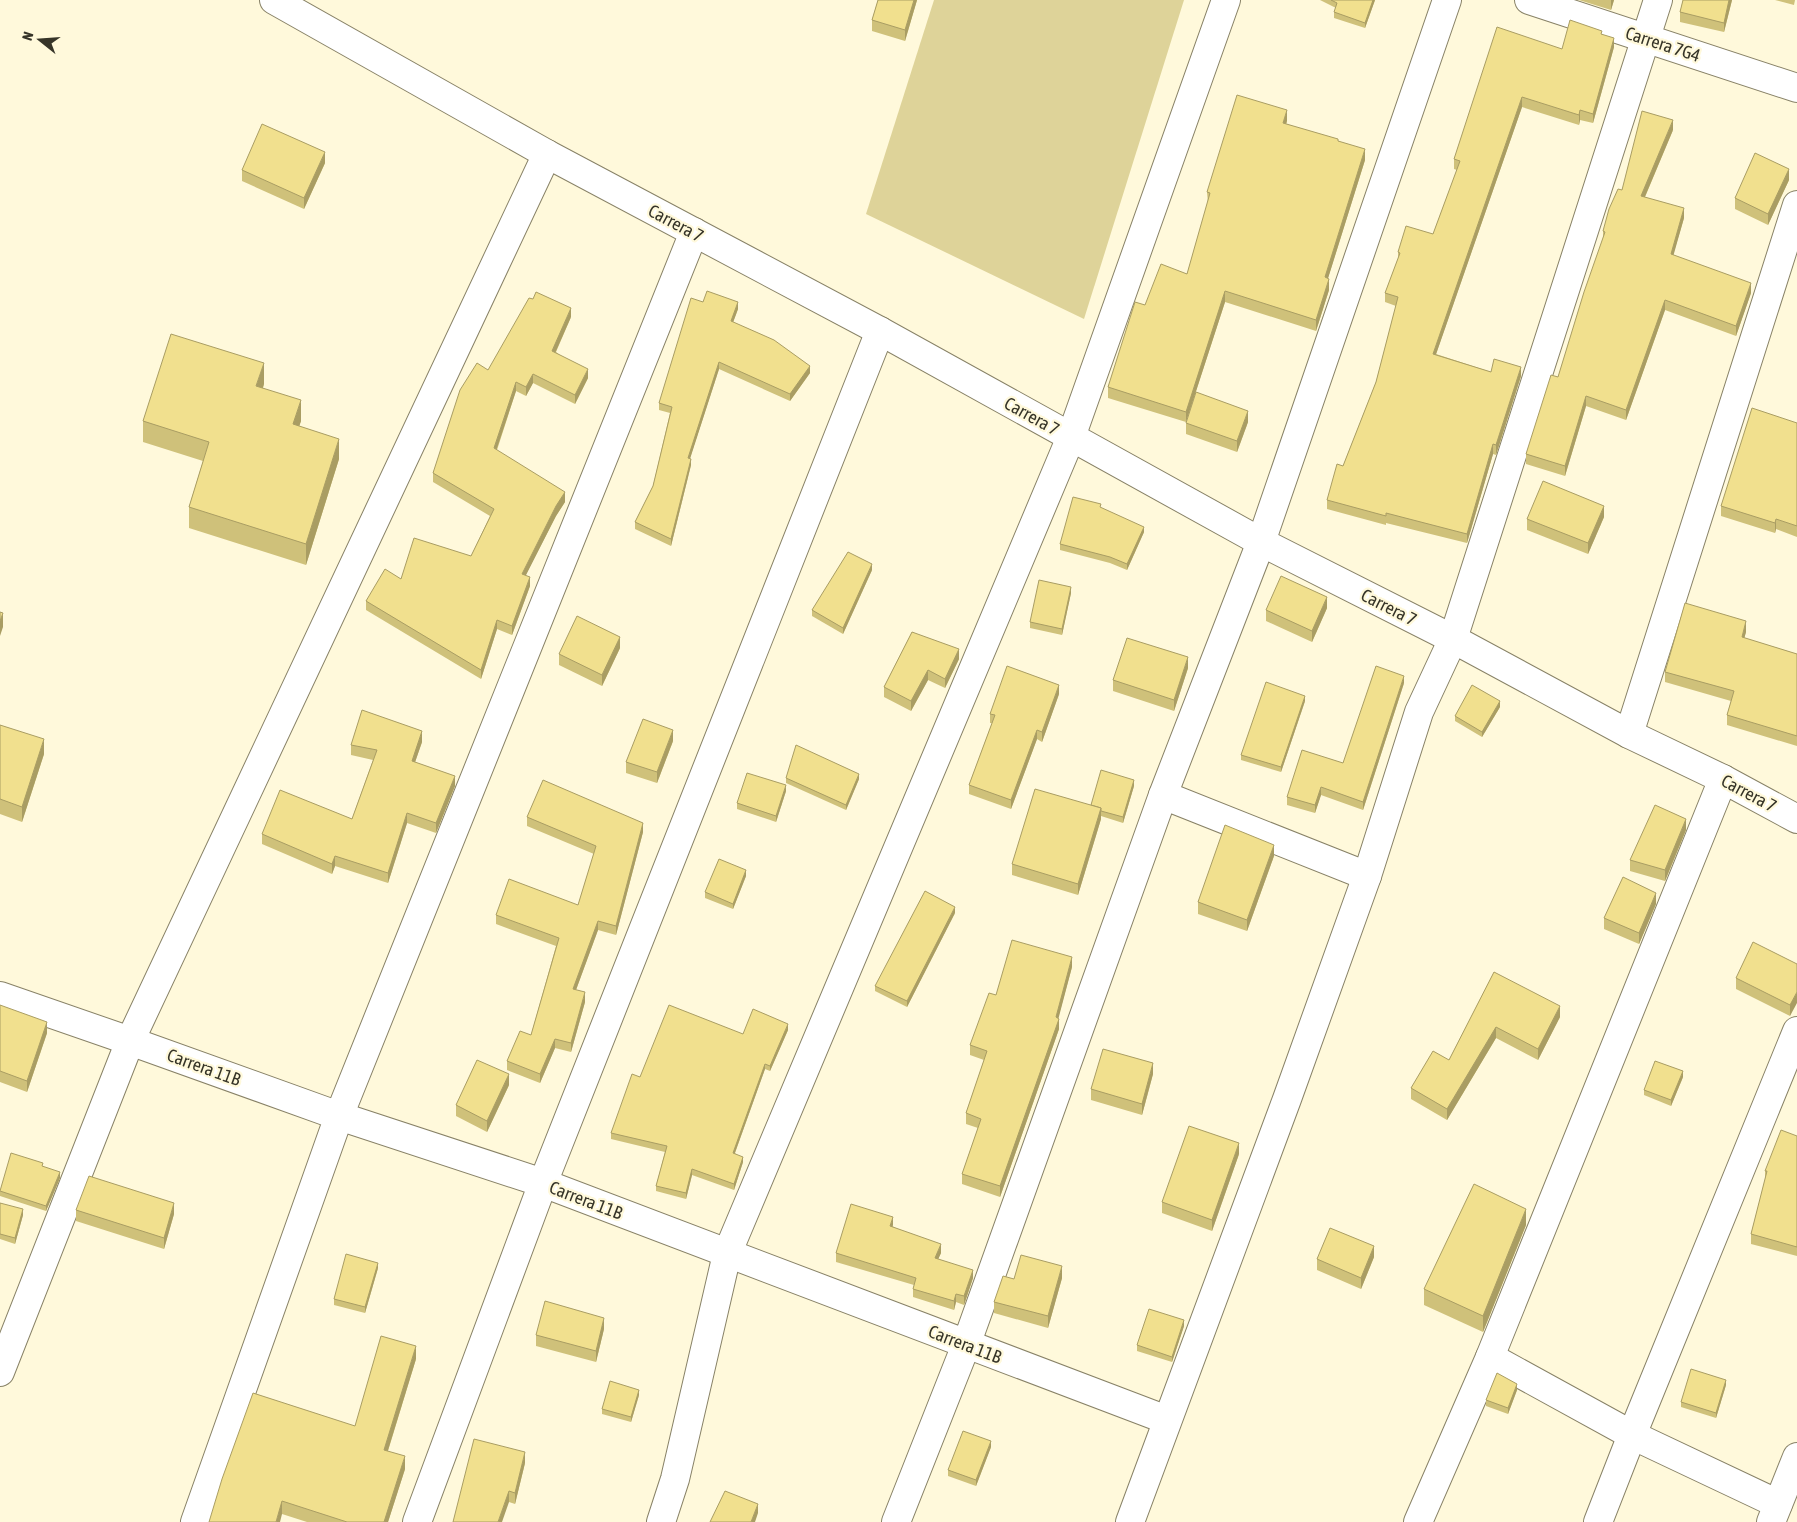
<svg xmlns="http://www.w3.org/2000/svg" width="1797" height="1522" viewBox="0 0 1797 1522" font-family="'Asap Condensed',sans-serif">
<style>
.green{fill:#ded399}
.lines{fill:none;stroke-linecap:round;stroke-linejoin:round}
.minor-casing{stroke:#888267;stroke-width:30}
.minor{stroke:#fff;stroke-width:28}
.wall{fill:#cfc17a}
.shaded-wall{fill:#a99d63}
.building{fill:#f1e08e;stroke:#a99d63}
.labels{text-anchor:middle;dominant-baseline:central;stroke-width:4.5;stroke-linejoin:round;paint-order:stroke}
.street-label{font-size:18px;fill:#363428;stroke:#fff9db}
</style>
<rect width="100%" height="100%" fill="#fff9db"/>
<!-- green -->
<polygon class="green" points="934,0 1184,0 1084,319 866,214"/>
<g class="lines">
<!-- minor casing -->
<g class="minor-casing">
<g id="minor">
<polyline points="274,0 547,154 880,331 1261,542 1453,639 1629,734 1723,779 1797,819"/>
<polyline points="1529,0 1797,88"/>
<polyline points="1629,734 1797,205"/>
<polyline points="1163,795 1367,876"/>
<polyline points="0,996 130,1041 339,1116 543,1183 1167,1420"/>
<polyline points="1490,1357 1632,1435 1778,1504"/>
<polyline points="0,1372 130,1041 547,154"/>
<polyline points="195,1522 339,1116 694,232"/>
<polyline points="417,1522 543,1183 880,331"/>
<polyline points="661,1522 675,1479 727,1254 1071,437 1226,0"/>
<polyline points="896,1522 966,1345 1163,795 1261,542 1447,0"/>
<polyline points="1130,1522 1287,1099 1367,876 1419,712 1453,639 1658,0"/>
<polyline points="1418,1522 1490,1357 1723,779"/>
<polyline points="1598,1522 1632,1435 1797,1031"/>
<polyline points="1771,1522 1797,1457"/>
</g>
</g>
<!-- minor -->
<use href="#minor" class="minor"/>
</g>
<!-- wall -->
<g class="wall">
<polygon points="878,0 917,0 905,41 872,31 872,20"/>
<polygon points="1320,0 1375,0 1365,28 1334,18 1334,12 1336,8"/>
<polygon points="1579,0 1614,0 1611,10"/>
<polygon points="1683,0 1732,0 1724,32 1680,22 1680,12"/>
<polygon points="1775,0 1795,0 1794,5"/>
<polygon points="1602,34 1614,47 1593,123 1580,120 1579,125 1522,107 1436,354 1491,372 1521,376 1496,455 1493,454 1467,543 1386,523 1386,525 1327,509 1327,500 1343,466 1376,382 1396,306 1385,302 1385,293 1398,259 1398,252 1433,234 1457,170 1454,169 1454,159 1562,49"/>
<polygon points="1287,121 1286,124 1338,141 1365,160 1328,278 1329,290 1316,331 1225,302 1186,422 1108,398 1108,387 1145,305 1187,274 1208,203 1207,192"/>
<polygon points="1673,130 1645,197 1684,218 1673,255 1751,293 1736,336 1665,310 1626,420 1586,406 1565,476 1526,464 1526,454 1558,377 1603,239 1603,231 1622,190"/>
<polygon points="325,163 304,209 242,181 242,170"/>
<polygon points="1789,180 1768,225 1735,209 1735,198"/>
<polygon points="703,302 738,309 733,322 810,373 790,401 719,369 690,458 691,465 671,546 635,529 635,522 653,486 670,413 659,410 659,403"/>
<polygon points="571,317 556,352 588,378 575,404 533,383 526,396 516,391 497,450 565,502 556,516 525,576 530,586 512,635 497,629 481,679 366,610 366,601 401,579 471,556 490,516 433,482 433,473"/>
<polygon points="264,384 263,388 301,421 299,426 339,459 306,565 189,528 189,507 203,461 143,442 143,421"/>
<polygon points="1248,422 1237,452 1186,434 1186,423"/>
<polygon points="1797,423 1797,537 1776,529 1775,533 1721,516 1721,506"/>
<polygon points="1101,508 1144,532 1127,570 1110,563 1060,550 1060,544"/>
<polygon points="1604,517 1588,554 1527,530 1527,519"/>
<polygon points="872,570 843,634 812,616 812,610"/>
<polygon points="1071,593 1062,635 1030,628 1030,622"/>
<polygon points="1327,608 1312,642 1266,621 1266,610"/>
<polygon points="912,632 959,659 945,688 928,680 911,711 884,697 884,687"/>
<polygon points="1746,632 1744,638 1797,654 1797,746 1727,725 1727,715 1731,701 1665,682 1665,672"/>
<polygon points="620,648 602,686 559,665 559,654"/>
<polygon points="1188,668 1174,711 1113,691 1113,680"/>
<polygon points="1404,683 1363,810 1321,795 1315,813 1287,805 1287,797 1343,763"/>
<polygon points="1059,694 1042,742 1037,739 1011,809 969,794 969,785 992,723 990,723 990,714"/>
<polygon points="1305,701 1281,772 1241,760 1241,755"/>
<polygon points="1500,707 1482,737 1455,721 1455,716"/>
<polygon points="0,725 44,754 22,822 0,814"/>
<polygon points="673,741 657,783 626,773 626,762"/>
<polygon points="422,742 415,762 455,786 436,833 407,823 388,883 335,866 332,874 262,844 262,834 352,819 373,760 351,755 351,745"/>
<polygon points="786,778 859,779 846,810 786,783"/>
<polygon points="1134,786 1123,823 1101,816 1101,819 1078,895 1012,875 1012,864 1091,805"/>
<polygon points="786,791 776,822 737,809 737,803"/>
<polygon points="527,817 643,832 616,935 598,930 576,990 585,1002 571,1052 555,1048 540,1083 507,1070 507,1061 531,1035 556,946 496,924 496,915 578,905 594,854 527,826"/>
<polygon points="1686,830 1665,881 1630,871 1630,860"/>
<polygon points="1274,856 1247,931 1198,914 1198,902"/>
<polygon points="746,876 733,909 705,898 705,892"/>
<polygon points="1656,904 1639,944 1604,929 1604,918"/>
<polygon points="955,913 907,1007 875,991 875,986"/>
<polygon points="1797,964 1790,1016 1736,989 1736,978"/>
<polygon points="1072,967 1058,1018 1059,1029 1000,1197 962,1184 962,1174 978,1128 966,1124 966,1113 984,1060 970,1055 970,1045 996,995"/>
<polygon points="1494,972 1560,1017 1538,1060 1496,1038 1447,1120 1411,1099 1411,1088 1449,1060"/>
<polygon points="0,1005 47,1033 27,1092 0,1082"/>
<polygon points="788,1030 770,1071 765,1069 735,1153 743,1162 734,1190 692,1175 686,1199 656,1191 656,1186 665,1152 611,1139 611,1133 640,1077 743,1034"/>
<polygon points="1153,1074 1142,1115 1091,1100 1091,1089"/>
<polygon points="1683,1077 1671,1106 1644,1095 1644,1090"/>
<polygon points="509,1085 487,1132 456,1116 456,1105"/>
<polygon points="1797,1136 1797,1256 1751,1244 1751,1234 1765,1180 1765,1171"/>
<polygon points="1239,1154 1212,1231 1162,1213 1162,1202"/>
<polygon points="60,1178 46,1211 0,1196 0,1191"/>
<polygon points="0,1203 23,1215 15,1244 0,1239"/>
<polygon points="76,1210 174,1214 164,1249 76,1221"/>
<polygon points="893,1225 892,1226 941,1253 938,1259 973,1278 964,1305 956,1302 954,1310 913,1297 913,1289 914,1285 836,1262 836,1253"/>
<polygon points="1526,1225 1483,1332 1424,1305 1424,1289"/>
<polygon points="1374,1257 1361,1289 1317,1270 1317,1259"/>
<polygon points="378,1268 365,1313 334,1305 334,1299"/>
<polygon points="1062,1278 1048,1328 994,1313 994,1302 1014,1279"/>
<polygon points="1184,1326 1172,1362 1137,1351 1137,1345"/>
<polygon points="604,1329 596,1362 536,1346 536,1335"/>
<polygon points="416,1359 388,1451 405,1469 388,1522 307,1522 282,1514 209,1522 355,1426"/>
<polygon points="1726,1385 1716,1418 1681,1407 1681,1402"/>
<polygon points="1517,1390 1508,1414 1486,1406 1486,1400"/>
<polygon points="639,1395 631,1422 602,1414 602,1409"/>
<polygon points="991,1447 976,1486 948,1476 948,1470"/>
<polygon points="525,1463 515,1504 509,1502 453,1522"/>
</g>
<!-- shaded-wall -->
<g class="shaded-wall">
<polygon points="914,0 917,0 905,41 905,30"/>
<polygon points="1373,0 1375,0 1365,28 1365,23"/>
<polygon points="1611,0 1614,0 1611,10"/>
<polygon points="1729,0 1732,0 1724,32 1724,23"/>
<polygon points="1614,38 1614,47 1593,123 1593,114"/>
<polygon points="1522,97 1522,107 1433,363 1433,354"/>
<polygon points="1287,110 1287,121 1283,134 1283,123"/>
<polygon points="1580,110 1580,120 1579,125 1579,115"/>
<polygon points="1673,120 1673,130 1641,206 1641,196"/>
<polygon points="1365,149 1365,160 1325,288 1325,277"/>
<polygon points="325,152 325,163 304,209 304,198"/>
<polygon points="1789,169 1789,180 1768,225 1768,214"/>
<polygon points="1684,208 1684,218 1671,264 1671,254"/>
<polygon points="1329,279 1329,290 1316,331 1316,320"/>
<polygon points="1751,283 1751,293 1736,336 1736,326"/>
<polygon points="1225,291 1225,302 1186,422 1186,412"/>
<polygon points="1665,300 1665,310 1626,420 1626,410"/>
<polygon points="738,302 738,309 731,328 731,321"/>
<polygon points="571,308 571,317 552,360 552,351"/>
<polygon points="719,362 719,369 688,465 688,458"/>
<polygon points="264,363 264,384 256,407 256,386"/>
<polygon points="810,366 810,373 790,401 790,394"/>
<polygon points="1521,367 1521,376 1496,455 1496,445"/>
<polygon points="588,369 588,378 575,404 575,395"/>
<polygon points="533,374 533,383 526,396 526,387"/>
<polygon points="516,382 516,391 494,457 494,448"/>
<polygon points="1586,396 1586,406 1565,476 1565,466"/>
<polygon points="301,400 301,421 293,445 293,424"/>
<polygon points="1248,411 1248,422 1237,452 1237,441"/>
<polygon points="339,439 339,459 306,565 306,544"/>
<polygon points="1493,444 1493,454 1467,543 1467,534"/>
<polygon points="691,459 691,465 671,546 671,539"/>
<polygon points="565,492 565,502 556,516 522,583 522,574 556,506"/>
<polygon points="1604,506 1604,517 1588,554 1588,543"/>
<polygon points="1776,519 1776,529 1775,533 1775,523"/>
<polygon points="1144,527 1144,532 1127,570 1127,564"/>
<polygon points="872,564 872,570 843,634 843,628"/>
<polygon points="530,577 530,586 512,635 512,626"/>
<polygon points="1071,587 1071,593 1062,635 1062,629"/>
<polygon points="1327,597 1327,608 1312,642 1312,631"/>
<polygon points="3,613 3,627 0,636 0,621"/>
<polygon points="497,620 497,629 481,679 481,670"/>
<polygon points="1746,621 1746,632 1742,647 1742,637"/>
<polygon points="620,637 620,648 602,686 602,675"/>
<polygon points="959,649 959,659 945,688 945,679"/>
<polygon points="1188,657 1188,668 1174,711 1174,700"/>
<polygon points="928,670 928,680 911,711 911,701"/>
<polygon points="1404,676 1404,683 1363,810 1363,802"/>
<polygon points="1059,685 1059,694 1042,742 1042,732"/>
<polygon points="1305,696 1305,701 1281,772 1281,767"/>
<polygon points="1500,701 1500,707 1482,737 1482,732"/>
<polygon points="673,730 673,741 657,783 657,772"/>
<polygon points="1037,730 1037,739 1011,809 1011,800"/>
<polygon points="422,731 422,742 412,771 412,761"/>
<polygon points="44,739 44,754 22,822 22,807"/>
<polygon points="859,774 859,779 846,810 846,805"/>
<polygon points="455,776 455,786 436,833 436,823"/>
<polygon points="1134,780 1134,786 1123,823 1123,817"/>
<polygon points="786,785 786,791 776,822 776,816"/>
<polygon points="1321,787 1321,795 1315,813 1315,805"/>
<polygon points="1101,808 1101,819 1078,895 1078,884"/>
<polygon points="407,813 407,823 388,883 388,873"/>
<polygon points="1686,819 1686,830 1665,881 1665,870"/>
<polygon points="643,823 643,832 616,935 616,926"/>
<polygon points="1274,845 1274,856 1247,931 1247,920"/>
<polygon points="335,856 335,866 332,874 332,864"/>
<polygon points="746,870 746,876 733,909 733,904"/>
<polygon points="1656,893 1656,904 1639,944 1639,933"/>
<polygon points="955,907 955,913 907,1007 907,1001"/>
<polygon points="598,921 598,930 573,998 573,989"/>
<polygon points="1072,957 1072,967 1057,1024 1059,1019 1059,1029 1000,1197 1000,1186 1056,1017"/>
<polygon points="585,992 585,1002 571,1052 571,1043"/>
<polygon points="1797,992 1797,1003 1790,1016 1790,1005"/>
<polygon points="1560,1006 1560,1017 1538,1060 1538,1049"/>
<polygon points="47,1022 47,1033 27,1092 27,1081"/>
<polygon points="788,1024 788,1030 770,1071 770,1066"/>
<polygon points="1496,1027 1496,1038 1447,1120 1447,1109"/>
<polygon points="555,1039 555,1048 540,1083 540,1074"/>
<polygon points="1153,1063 1153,1074 1142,1115 1142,1104"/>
<polygon points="765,1064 765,1069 733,1158 733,1153"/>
<polygon points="1683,1071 1683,1077 1671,1106 1671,1100"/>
<polygon points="509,1074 509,1085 487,1132 487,1121"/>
<polygon points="1239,1143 1239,1154 1212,1231 1212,1220"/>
<polygon points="743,1157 743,1162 734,1190 734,1184"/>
<polygon points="692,1169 692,1175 686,1199 686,1193"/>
<polygon points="60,1172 60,1178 46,1211 46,1206"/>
<polygon points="174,1203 174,1214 164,1249 164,1238"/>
<polygon points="23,1209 23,1215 15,1244 15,1238"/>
<polygon points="1526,1209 1526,1225 1483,1332 1483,1316"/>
<polygon points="893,1217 893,1225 890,1234 890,1226"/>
<polygon points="941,1244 941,1253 935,1266 935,1258"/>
<polygon points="1374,1246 1374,1257 1361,1289 1361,1278"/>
<polygon points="378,1263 378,1268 365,1313 365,1307"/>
<polygon points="1062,1266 1062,1278 1048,1328 1048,1316"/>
<polygon points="973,1270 973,1278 964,1305 964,1296"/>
<polygon points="956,1294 956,1302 954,1310 954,1301"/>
<polygon points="604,1318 604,1329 596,1362 596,1351"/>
<polygon points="1184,1320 1184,1326 1172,1362 1172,1357"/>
<polygon points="416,1346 416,1359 384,1463 384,1450"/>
<polygon points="1726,1380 1726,1385 1716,1418 1716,1413"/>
<polygon points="1517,1384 1517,1390 1508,1414 1508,1408"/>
<polygon points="639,1390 639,1395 631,1422 631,1417"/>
<polygon points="991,1441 991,1447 976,1486 976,1480"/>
<polygon points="525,1452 525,1463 515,1504 515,1493"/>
<polygon points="405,1456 405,1469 388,1522 384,1522"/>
<polygon points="509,1491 509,1502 502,1522 498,1522"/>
<polygon points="282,1501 282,1514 280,1522 276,1522"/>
<polygon points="758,1504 758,1513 755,1522 751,1522"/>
</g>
<!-- building -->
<g class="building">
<polygon points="878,0 914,0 905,30 872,20"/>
<polygon points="1331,0 1373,0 1365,23 1334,12 1337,3"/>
<polygon points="1683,0 1729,0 1724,23 1680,12"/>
<polygon points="1570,20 1602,31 1601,34 1614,38 1593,114 1580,110 1579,115 1522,97 1433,354 1491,372 1494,359 1521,367 1496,445 1493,444 1467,534 1386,513 1386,516 1327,500 1337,464 1343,466 1376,382 1398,297 1385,293 1400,253 1398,252 1406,226 1433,234 1460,161 1454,159 1497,27 1562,49"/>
<polygon points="1237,95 1287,110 1283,123 1338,139 1338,141 1365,149 1325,277 1329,279 1316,320 1225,291 1186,412 1108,387 1135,302 1145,305 1161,264 1187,274 1210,193 1207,192"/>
<polygon points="1642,111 1673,120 1641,196 1684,208 1671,254 1751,283 1736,326 1665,300 1626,410 1586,396 1565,466 1526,454 1551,375 1558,377 1584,292 1605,232 1603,231 1609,209 1618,189 1622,190"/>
<polygon points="262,124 325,152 304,198 242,170"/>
<polygon points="1755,153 1789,169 1768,214 1735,198"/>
<polygon points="707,291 738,302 731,321 774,340 810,366 790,394 719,362 688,458 691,459 671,539 635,522 653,486 672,407 659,403 691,298 703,302"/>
<polygon points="536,292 571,308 552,351 588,369 575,395 533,374 526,387 516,382 494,448 565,492 556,506 522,574 530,577 512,626 497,620 481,670 366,601 385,569 401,579 414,538 471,556 494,509 433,473 460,390 477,363 488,370 529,298 533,299"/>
<polygon points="171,334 264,363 256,386 301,400 293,424 339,439 306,544 189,507 209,442 143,421"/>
<polygon points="1196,392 1248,411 1237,441 1186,423"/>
<polygon points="1752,408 1797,423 1797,526 1776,519 1775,523 1721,506"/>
<polygon points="1543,481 1604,506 1588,543 1527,519"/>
<polygon points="1073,497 1101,504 1100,507 1144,527 1127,564 1110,557 1060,544"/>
<polygon points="848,552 872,564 843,628 812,610"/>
<polygon points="1281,576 1327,597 1312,631 1266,610"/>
<polygon points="1039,580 1071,587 1062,629 1030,622"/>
<polygon points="1685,603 1746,621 1742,637 1797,654 1797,736 1727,715 1734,691 1665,672"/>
<polygon points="0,612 3,613 0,621"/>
<polygon points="577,616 620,637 602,675 559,654"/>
<polygon points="912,632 959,649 945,679 928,670 911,701 884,687"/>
<polygon points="1127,638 1188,657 1174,700 1113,680"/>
<polygon points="1007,666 1059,685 1042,732 1037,730 1011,800 969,785 995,715 990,714"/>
<polygon points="1376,666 1404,676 1363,802 1321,787 1315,805 1287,797 1302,750 1343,763"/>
<polygon points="1266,682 1305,696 1281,767 1241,755"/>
<polygon points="1472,685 1500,701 1482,732 1455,716"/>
<polygon points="362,710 422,731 412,761 455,776 436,823 407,813 388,873 335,856 332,864 262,834 280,790 352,819 377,750 351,745"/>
<polygon points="643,719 673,730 657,772 626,762"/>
<polygon points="0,725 44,739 22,807 0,799"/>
<polygon points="796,745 859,774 846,805 786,778"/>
<polygon points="1101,770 1134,780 1123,817 1101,811 1101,808 1091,805"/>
<polygon points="747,773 786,785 776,816 737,803"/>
<polygon points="543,780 643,823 616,926 598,921 573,989 585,992 571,1043 555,1039 540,1074 507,1061 520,1031 531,1035 559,938 496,915 509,879 578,905 596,846 527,817"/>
<polygon points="1035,789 1101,808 1078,884 1012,864"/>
<polygon points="1655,805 1686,819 1665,870 1630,860"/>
<polygon points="1225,825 1274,845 1247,920 1198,902"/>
<polygon points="719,859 746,870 733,904 705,892"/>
<polygon points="1623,877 1656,893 1639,933 1604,918"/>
<polygon points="925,891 955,907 907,1001 875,986"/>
<polygon points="1012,940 1072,957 1056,1017 1059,1019 1000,1186 962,1174 981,1119 966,1113 987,1051 970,1045 989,993 996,995"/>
<polygon points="1753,942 1797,964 1797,992 1790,1005 1736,978"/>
<polygon points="1494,972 1560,1006 1538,1049 1496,1027 1447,1109 1411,1088 1433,1051 1449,1060"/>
<polygon points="0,1005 47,1022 27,1081 0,1071"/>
<polygon points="669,1005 743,1034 753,1009 788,1024 770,1066 765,1064 733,1153 743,1157 734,1184 692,1169 686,1193 656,1186 667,1146 611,1133 632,1074 640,1077"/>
<polygon points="1103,1049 1153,1063 1142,1104 1091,1089"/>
<polygon points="477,1060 509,1074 487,1121 456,1105"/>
<polygon points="1655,1061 1683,1071 1671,1100 1644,1090"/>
<polygon points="1189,1126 1239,1143 1212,1220 1162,1202"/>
<polygon points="1781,1130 1797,1136 1797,1247 1751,1234 1767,1171 1765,1171"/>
<polygon points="11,1153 43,1163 42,1166 60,1172 46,1206 0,1191"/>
<polygon points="89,1176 174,1203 164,1238 76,1210"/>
<polygon points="1474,1184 1526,1209 1483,1316 1424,1289"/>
<polygon points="0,1203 23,1209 15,1238 0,1234"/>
<polygon points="851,1204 893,1217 890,1226 941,1244 935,1258 973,1270 964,1296 956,1294 954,1301 913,1289 916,1278 836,1253"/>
<polygon points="1330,1228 1374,1246 1361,1278 1317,1259"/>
<polygon points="346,1254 378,1263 365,1307 334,1299"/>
<polygon points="1021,1255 1062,1266 1048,1316 994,1302 1003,1276 1014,1279"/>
<polygon points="545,1301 604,1318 596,1351 536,1335"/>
<polygon points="1149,1309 1184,1320 1172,1357 1137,1345"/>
<polygon points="381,1336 416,1346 384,1450 405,1456 384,1522 347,1522 282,1501 276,1522 209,1522 222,1479 253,1393 355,1426"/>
<polygon points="1691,1369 1726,1380 1716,1413 1681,1402"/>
<polygon points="1497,1373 1517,1384 1508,1408 1486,1400"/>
<polygon points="610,1381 639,1390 631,1417 602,1409"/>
<polygon points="963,1431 991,1441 976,1480 948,1470"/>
<polygon points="474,1439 525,1452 515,1493 509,1491 498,1522 453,1522"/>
<polygon points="725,1491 758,1504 751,1522 710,1522"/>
</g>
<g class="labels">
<!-- street labels -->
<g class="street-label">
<text transform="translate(1663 44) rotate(18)">Carrera 7G4</text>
<text transform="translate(676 223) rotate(28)">Carrera 7</text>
<text transform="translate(1032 416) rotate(29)">Carrera 7</text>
<text transform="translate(1389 607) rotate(27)">Carrera 7</text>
<text transform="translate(1749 793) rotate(28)">Carrera 7</text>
<text transform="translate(204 1067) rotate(20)">Carrera 11B</text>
<text transform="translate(586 1200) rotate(21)">Carrera 11B</text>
<text transform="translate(965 1344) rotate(21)">Carrera 11B</text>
</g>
</g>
<!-- north arrow -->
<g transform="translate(40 40) rotate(287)" stroke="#fff9db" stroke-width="4" paint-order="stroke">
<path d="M0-4L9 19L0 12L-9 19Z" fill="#363428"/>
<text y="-8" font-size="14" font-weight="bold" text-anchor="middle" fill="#363428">N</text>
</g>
</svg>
